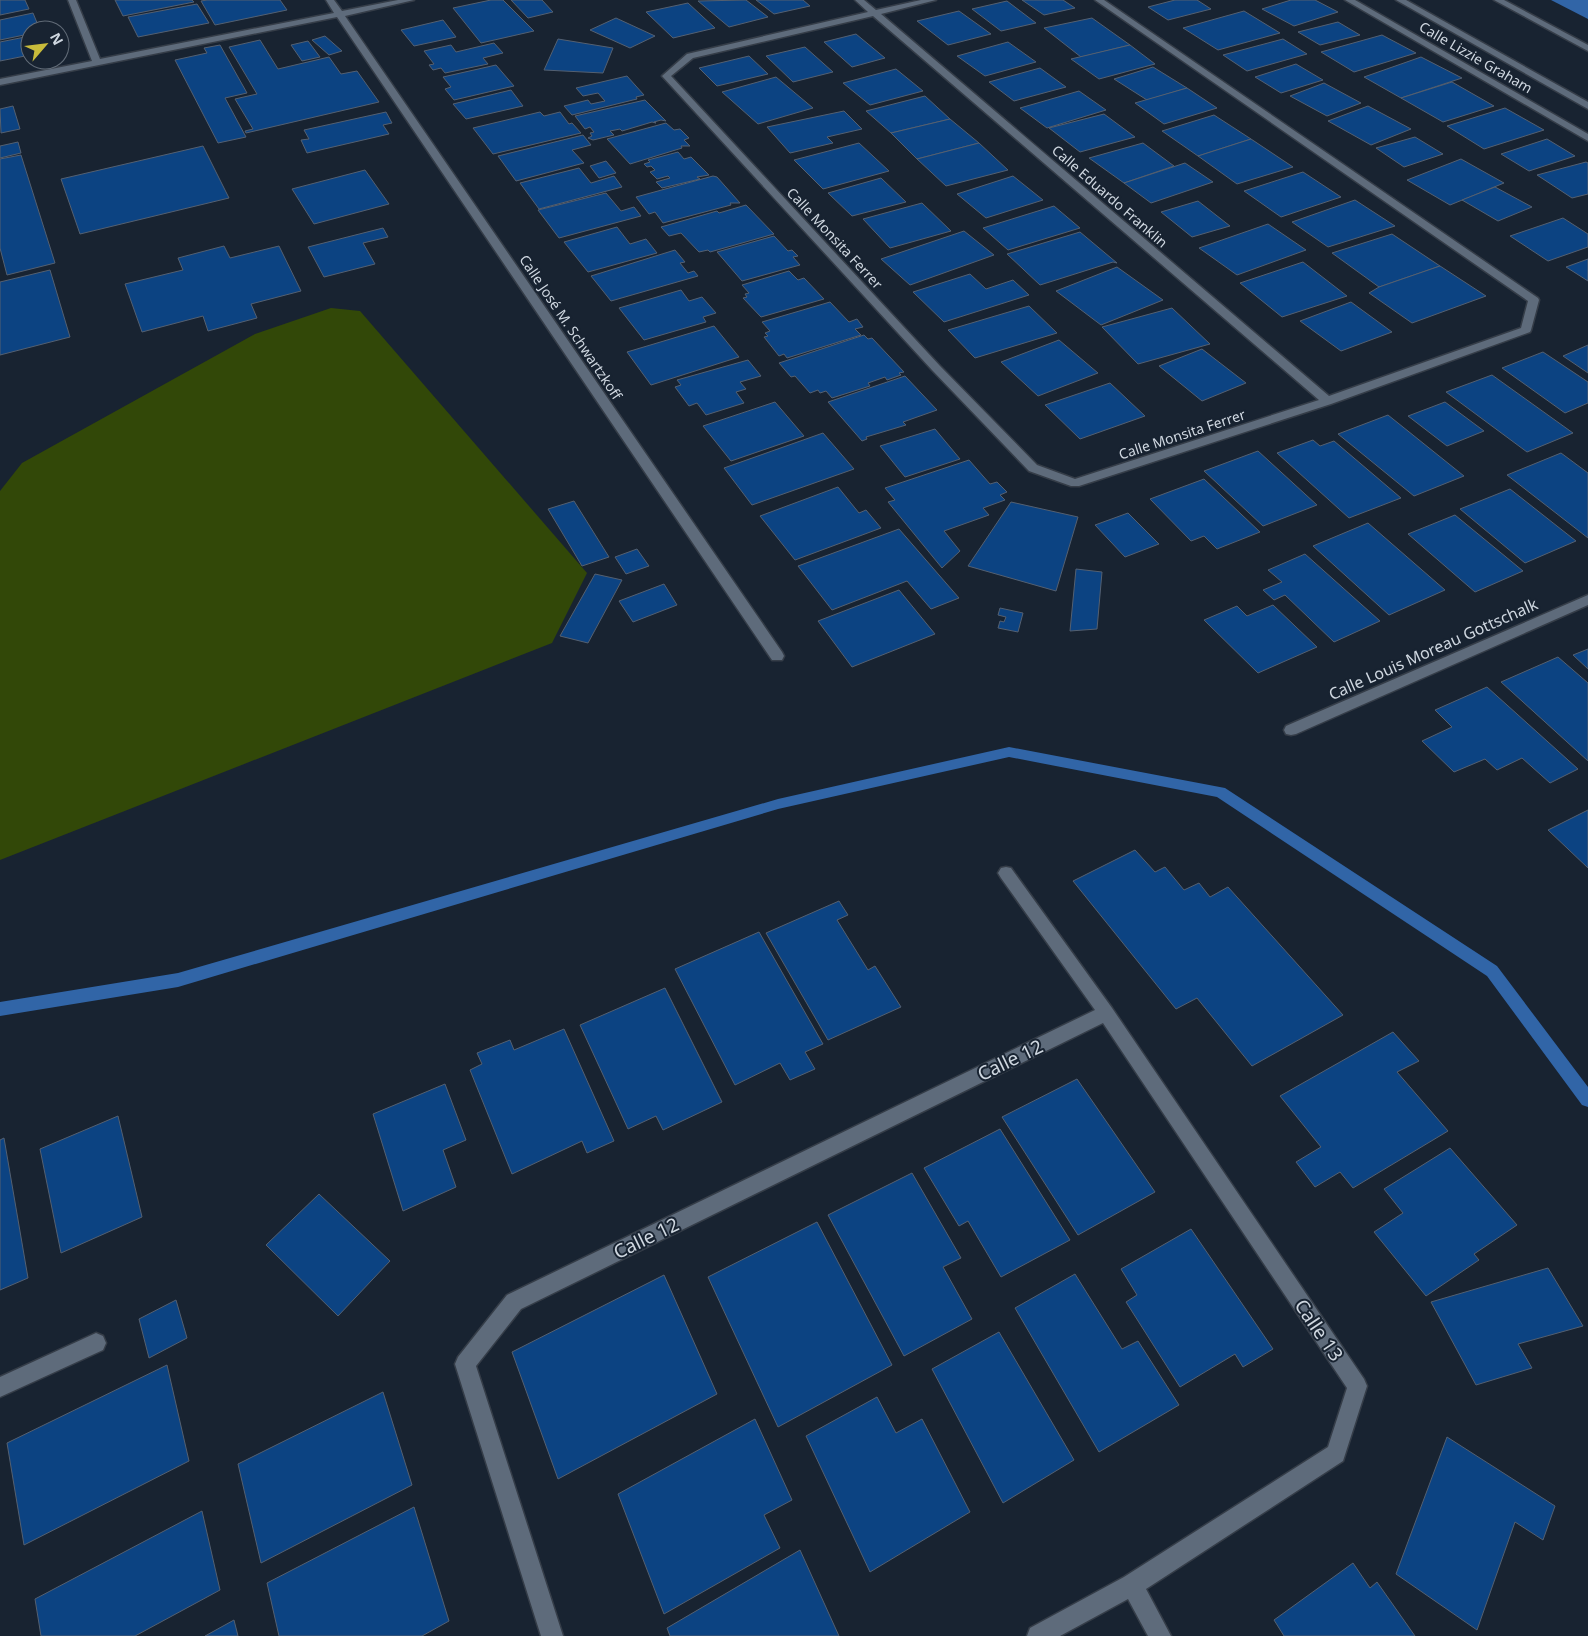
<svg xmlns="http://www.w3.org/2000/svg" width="1588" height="1636" viewBox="0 0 1588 1636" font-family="'Noto Sans',sans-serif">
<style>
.green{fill:#324808}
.water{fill:#3165a7}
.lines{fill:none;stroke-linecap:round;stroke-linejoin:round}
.stream{fill:#3165a7;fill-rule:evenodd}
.building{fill:#0c4382;stroke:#546071}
.minor-casing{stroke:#353d48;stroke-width:3}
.minor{fill:#5e6b7b;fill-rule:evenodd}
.labels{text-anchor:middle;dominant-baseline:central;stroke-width:4;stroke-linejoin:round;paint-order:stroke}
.far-street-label{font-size:14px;fill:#cfd7e0;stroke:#182331}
.street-label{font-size:16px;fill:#cfd7e0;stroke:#182331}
.near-street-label{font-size:19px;fill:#cfd7e0;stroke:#182331}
</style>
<rect width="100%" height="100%" fill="#182331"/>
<!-- green -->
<polygon class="green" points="331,308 360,311 587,573 552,643 0,860 0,491 22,463 255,334"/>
<!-- water -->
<polygon class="water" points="1551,0 1588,0 1588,19"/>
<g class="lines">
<!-- stream -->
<polygon class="stream" points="1009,747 1225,788 1497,966 1588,1087 1588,1107 1582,1105 1487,976 1217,797 1009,757 778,809 178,987 0,1016 0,1002 178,973 778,799"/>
</g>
<!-- building -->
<g class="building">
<polygon points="0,0 25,0 29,9 0,15"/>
<polygon points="115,0 192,0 194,2 123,16"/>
<polygon points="207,0 280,0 287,10 215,25 201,1"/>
<polygon points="491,0 503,0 534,31 481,43 453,8"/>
<polygon points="511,0 542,0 553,12 528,18"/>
<polygon points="746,0 768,17 729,27 698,1"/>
<polygon points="756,0 803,0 810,6 774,14"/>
<polygon points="1022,0 1063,0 1075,8 1044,15"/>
<polygon points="1175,0 1197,0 1211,9 1168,20 1148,7"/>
<polygon points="1291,0 1315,0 1338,12 1294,26 1262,9"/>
<polygon points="1007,1 1036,23 1001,31 972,9"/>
<polygon points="688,3 715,28 673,38 646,12"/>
<polygon points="197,4 209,23 138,37 128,17"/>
<polygon points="959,11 991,34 948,45 917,21"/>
<polygon points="1244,11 1280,33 1218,50 1183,28"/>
<polygon points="33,13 40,30 30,30 29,34 0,40 0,20"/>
<polygon points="616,18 655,36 630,48 590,30"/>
<polygon points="1092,18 1130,45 1081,57 1044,28"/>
<polygon points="443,20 456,37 414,46 401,30"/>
<polygon points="1338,22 1360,35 1320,45 1298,32"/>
<polygon points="856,34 885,58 852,67 824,42"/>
<polygon points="1382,35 1416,53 1354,72 1321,52"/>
<polygon points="30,36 30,55 0,61 0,42"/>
<polygon points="325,36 342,51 329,55 312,40"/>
<polygon points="558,39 613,48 603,73 544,70"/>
<polygon points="1283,39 1307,54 1247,71 1223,55"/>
<polygon points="260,40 278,69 329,57 341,74 357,71 379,102 246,133 245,131 253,129 235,99 257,94 229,47"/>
<polygon points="308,41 320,57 302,61 291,45"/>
<polygon points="1008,42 1036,62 985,76 957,56"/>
<polygon points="494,43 503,53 483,58 488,64 445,73 441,68 433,70 429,65 434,64 424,51 451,45 456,52"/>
<polygon points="220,45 247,93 225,98 246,137 218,143 175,60 207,53 204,48"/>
<polygon points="1130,45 1155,64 1099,79 1071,59"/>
<polygon points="805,47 833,72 793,82 766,56"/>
<polygon points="749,56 768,74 717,86 699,68"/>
<polygon points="1421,57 1462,78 1401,98 1364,77"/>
<polygon points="1296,64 1323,80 1281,93 1255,77"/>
<polygon points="496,65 514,86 454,100 445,89 451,87 443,77"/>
<polygon points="1153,67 1187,88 1147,100 1114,79"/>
<polygon points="1040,68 1066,87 1014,101 989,82"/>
<polygon points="896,69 923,91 870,105 843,83"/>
<polygon points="627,76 644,95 636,97 637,99 572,115 564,106 588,100 591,104 605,101 598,93 583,96 576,88"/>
<polygon points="776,77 813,108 758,124 722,92"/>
<polygon points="1452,82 1494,106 1443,122 1401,98"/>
<polygon points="1324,83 1361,103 1327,116 1290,96"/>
<polygon points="1187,88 1217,108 1164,124 1135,103"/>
<polygon points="511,90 523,106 466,119 453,104"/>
<polygon points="1079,91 1106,110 1047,128 1020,108"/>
<polygon points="925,96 950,119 891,133 866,111"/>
<polygon points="645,100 666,121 661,120 654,122 656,123 652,122 622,131 620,129 610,131 614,135 593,140 588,138 592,136 590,133 594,132 590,127 585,129 575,116"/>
<polygon points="13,106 20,129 1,133 0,109"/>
<polygon points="1368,106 1411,129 1371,145 1328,121"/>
<polygon points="1505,108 1544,130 1484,149 1447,126"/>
<polygon points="844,111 862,129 827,137 833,143 790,153 767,127"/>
<polygon points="386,112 392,123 383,125 389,134 307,153 301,140 309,139 304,130"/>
<polygon points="540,112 544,116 560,112 569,124 572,123 581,133 493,154 473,128"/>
<polygon points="1104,114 1135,137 1080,152 1049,128"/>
<polygon points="1214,115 1251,139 1198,156 1162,131"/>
<polygon points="950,119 979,143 917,159 891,133"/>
<polygon points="666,123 674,130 680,129 689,138 684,140 690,146 681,146 682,148 630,164 607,139"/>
<polygon points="583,135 591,145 572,150 584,163 516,181 498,156"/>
<polygon points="1415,137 1443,154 1404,167 1376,148"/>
<polygon points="1251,139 1293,167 1237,184 1198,156"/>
<polygon points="1547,139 1575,156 1529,171 1501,154"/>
<polygon points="18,142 21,153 0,158 0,146"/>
<polygon points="859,143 889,171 823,189 794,160"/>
<polygon points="979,143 1008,170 946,186 917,159"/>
<polygon points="1143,143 1174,166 1124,183 1089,158"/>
<polygon points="203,146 229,198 80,234 61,179"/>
<polygon points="678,152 684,159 691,157 709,175 697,177 700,179 662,188 656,182 670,178 668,176 657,179 650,172 655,170 651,166 647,167 644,164 650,162 648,160"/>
<polygon points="21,155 55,263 7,275 0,248 0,159"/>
<polygon points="1461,159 1504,183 1450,205 1407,180"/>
<polygon points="606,161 616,173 599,178 590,166"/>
<polygon points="1586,162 1588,163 1588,194 1572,198 1537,175"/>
<polygon points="1185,163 1213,182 1151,203 1124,183"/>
<polygon points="579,168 591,183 614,176 622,187 539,209 520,183"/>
<polygon points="365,170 389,204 314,224 292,189"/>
<polygon points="1303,172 1341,197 1281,217 1244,191"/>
<polygon points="713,176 717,177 740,203 730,203 731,205 663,223 655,212 649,214 636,197"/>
<polygon points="1013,176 1043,200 986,218 957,194"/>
<polygon points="881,178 906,202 852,216 828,193"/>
<polygon points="1495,187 1532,207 1498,221 1462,200"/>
<polygon points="606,193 621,211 634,207 641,216 559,238 538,210"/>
<polygon points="1355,200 1395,226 1328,247 1292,222"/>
<polygon points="1198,201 1230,226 1192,237 1161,212"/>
<polygon points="922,203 951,231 890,248 863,219"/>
<polygon points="746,205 774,234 710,252 708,250 699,252 681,233 669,236 661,227 717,211 719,213"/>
<polygon points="1054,206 1080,228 1008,250 983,228"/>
<polygon points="1563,218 1588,234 1588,247 1548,261 1510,236"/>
<polygon points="1268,224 1306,250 1237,275 1199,248"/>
<polygon points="617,227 630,244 646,239 657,253 588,272 564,242"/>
<polygon points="383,228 388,237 363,243 375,264 324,277 308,247"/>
<polygon points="964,231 994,255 910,285 881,259"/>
<polygon points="1080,232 1117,263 1113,262 1040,285 1007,254"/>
<polygon points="1392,234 1440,266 1379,287 1332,253"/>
<polygon points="774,236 788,251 792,250 798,256 793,257 800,265 742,281 717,252"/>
<polygon points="224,246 230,258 279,246 301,291 251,304 257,318 208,331 203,316 142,332 125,284 183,270 178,258"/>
<polygon points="675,250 685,262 680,263 688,273 694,271 698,276 611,301 591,276"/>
<polygon points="1588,259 1588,281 1566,267"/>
<polygon points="1303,262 1347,296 1282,317 1240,283"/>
<polygon points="1440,266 1486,296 1412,323 1369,293 1379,287"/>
<polygon points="1117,267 1163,300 1101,325 1056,291"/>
<polygon points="50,270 70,337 0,355 0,282"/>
<polygon points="789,271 798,280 804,278 824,299 761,317 743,298 747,297 745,294 749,293 742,285"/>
<polygon points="970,274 986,289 1013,280 1029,295 944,322 913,292"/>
<polygon points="681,290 689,301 702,297 716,313 703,317 706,322 644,340 619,308"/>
<polygon points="830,302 849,322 857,319 863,327 855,329 861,335 787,358 784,354 779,356 764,337 768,336 765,333 770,331 762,322"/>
<polygon points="1351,302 1392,332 1341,351 1300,321"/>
<polygon points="1029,306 1057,333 975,358 948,330"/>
<polygon points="1172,308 1210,344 1138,364 1102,327"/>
<polygon points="714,326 739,357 651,385 627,352"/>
<polygon points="864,335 868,339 872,338 904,372 899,373 901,375 887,380 885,377 868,383 870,386 832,398 826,391 820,393 818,390 810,393 795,376 791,377 779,363"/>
<polygon points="1059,340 1098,373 1038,396 1001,362"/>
<polygon points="1588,345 1588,373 1563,356"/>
<polygon points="1202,349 1246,383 1202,401 1159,366"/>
<polygon points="1543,352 1588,382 1588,403 1565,413 1502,368"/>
<polygon points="748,360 761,376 740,382 746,389 736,392 744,403 706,415 697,403 689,406 675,387 681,385 677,380"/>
<polygon points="1492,375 1573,433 1527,452 1446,392"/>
<polygon points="905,376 937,410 903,422 906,425 866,437 867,439 862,441 828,402"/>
<polygon points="1110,383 1145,416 1080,439 1045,405"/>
<polygon points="775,402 804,436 731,461 703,426"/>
<polygon points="1445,402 1484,431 1447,446 1408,416"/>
<polygon points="1388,415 1464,476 1414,496 1338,434"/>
<polygon points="935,429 960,459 905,477 880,446"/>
<polygon points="823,433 854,469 752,505 724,468"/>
<polygon points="1313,440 1320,446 1334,441 1401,498 1349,518 1277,453"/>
<polygon points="1258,451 1317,505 1263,526 1204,471"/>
<polygon points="1561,453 1588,473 1588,538 1507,475"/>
<polygon points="969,460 990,484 997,482 1007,492 1000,495 1005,500 983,508 989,515 944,531 960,551 942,568 888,502 895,500 885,488"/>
<polygon points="1204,479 1260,532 1217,549 1204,536 1191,541 1150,499"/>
<polygon points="838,487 859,513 866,510 881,528 795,560 760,516"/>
<polygon points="1510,489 1576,541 1525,563 1460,509"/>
<polygon points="574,501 609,557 582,566 548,509"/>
<polygon points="1011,502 1078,517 1056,591 968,566"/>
<polygon points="1128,513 1159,544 1125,557 1095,525"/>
<polygon points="1455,515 1523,571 1475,592 1408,534"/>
<polygon points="1368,523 1445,590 1389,615 1313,546"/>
<polygon points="899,529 959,598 931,609 907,581 832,610 798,566"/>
<polygon points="637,549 649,566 626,574 615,557"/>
<polygon points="1305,554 1380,621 1334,642 1285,595 1274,600 1263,590 1282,582 1268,570"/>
<polygon points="1076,569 1102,572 1097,629 1070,631"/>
<polygon points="595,574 622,580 588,643 560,636"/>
<polygon points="664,584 677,605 633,622 619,601"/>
<polygon points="899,590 935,634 852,667 818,621"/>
<polygon points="1273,605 1317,647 1258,673 1204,620 1237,606 1247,616"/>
<polygon points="1000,608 1023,613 1018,632 998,628 1000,621 1004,622 1006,617 998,615"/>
<polygon points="1588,649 1588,669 1573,655"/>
<polygon points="1558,657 1588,683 1588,761 1501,682"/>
<polygon points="1487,687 1578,769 1550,783 1522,758 1497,770 1485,759 1454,772 1422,741 1452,727 1435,710"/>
<polygon points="1588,810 1588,868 1548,830"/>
<polygon points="1135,850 1155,872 1165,867 1184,890 1199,883 1210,897 1228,887 1343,1015 1252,1066 1197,998 1176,1009 1073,881"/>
<polygon points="839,901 848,915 837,920 868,970 875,966 901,1007 828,1040 766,933"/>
<polygon points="759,932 823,1044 805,1052 815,1069 790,1080 780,1063 735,1085 675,969"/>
<polygon points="665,988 722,1102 663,1130 656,1116 628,1129 580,1025"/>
<polygon points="564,1029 614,1141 587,1153 582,1141 512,1174 470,1070 482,1064 477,1053 510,1040 514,1050"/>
<polygon points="1393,1032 1419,1061 1397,1072 1448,1131 1353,1188 1340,1172 1315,1187 1296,1162 1321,1147 1280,1096"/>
<polygon points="1077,1079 1155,1192 1078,1235 1002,1117"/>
<polygon points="445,1084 466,1140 443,1150 456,1187 403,1211 373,1114"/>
<polygon points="118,1116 142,1217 61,1253 40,1149"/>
<polygon points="1000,1129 1070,1240 1001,1277 968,1221 959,1226 924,1168"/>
<polygon points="4,1138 28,1278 0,1290 0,1140"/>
<polygon points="1450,1148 1517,1225 1474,1254 1479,1260 1426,1296 1374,1232 1403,1213 1384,1189"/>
<polygon points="912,1173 961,1258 943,1267 972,1319 904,1356 828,1215"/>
<polygon points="319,1194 390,1261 338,1316 266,1245"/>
<polygon points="817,1222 892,1365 778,1427 708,1277"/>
<polygon points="1191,1229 1273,1349 1243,1367 1235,1354 1180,1387 1126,1302 1137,1295 1121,1269"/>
<polygon points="1548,1268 1583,1326 1518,1344 1532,1368 1476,1385 1431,1302"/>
<polygon points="1075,1274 1122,1349 1138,1341 1179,1405 1099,1452 1015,1308"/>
<polygon points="664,1275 717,1394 558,1479 512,1352"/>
<polygon points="176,1300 187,1338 149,1358 139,1319"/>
<polygon points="999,1332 1074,1460 1003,1503 932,1369"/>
<polygon points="167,1365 189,1461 24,1545 7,1443"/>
<polygon points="383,1392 412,1485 261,1563 238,1464"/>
<polygon points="877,1397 896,1433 922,1419 970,1512 870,1572 806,1436"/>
<polygon points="755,1419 792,1500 764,1515 780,1548 664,1614 618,1494"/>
<polygon points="1447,1437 1555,1506 1543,1540 1515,1522 1477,1630 1396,1574"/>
<polygon points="414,1507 449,1621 422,1636 279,1636 267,1583"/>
<polygon points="202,1511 220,1590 135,1636 41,1636 35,1599"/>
<polygon points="800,1550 839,1636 670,1636 667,1628"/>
<polygon points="1353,1563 1370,1588 1377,1582 1415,1636 1284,1636 1274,1620"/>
<polygon points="234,1620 238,1636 205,1636"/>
</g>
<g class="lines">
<!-- minor casing -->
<g class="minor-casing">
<g id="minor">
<polygon points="68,0 76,0 100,59 334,13 326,0 334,0 342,11 398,0 414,0 345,16 782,652 784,656 782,660 772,660 337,17 0,85 0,79 92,61"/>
<path d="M855,0H864L876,10L921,0H936L881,14L1329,396L1521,328L1528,301L1095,0H1104L1538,298L1539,300L1531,330L1530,332L1331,404L1079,486H1071L1029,471L932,370L662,76L687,54L868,12ZM873,16L1319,400L1075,479L1037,465L940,366L671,76L693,58Z"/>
<polygon points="1345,0 1355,0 1588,134 1588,141"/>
<polygon points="1396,0 1406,0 1588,102 1588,109"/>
<polygon points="1494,0 1504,0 1588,45 1588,51"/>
<polygon points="1588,595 1588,605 1296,734 1291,735 1286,734 1284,730 1286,726"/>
<polygon points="1006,867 1011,868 1112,1008 1364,1379 1367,1386 1343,1461 1146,1589 1171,1636 1148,1636 1128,1599 1060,1636 1027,1636 1030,1628 1124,1577 1328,1447 1347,1388 1103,1023 521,1309 476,1366 563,1636 541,1636 455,1364 458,1357 507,1295 1095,1010 1001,878 998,873 1001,868"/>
<polygon points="96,1333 103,1336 106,1343 103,1350 0,1397 0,1377"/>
</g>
</g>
<!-- minor -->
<use href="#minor" class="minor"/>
</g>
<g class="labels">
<!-- far-street labels -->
<g class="far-street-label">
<text transform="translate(1476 57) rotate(30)">Calle Lizzie Graham</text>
<text transform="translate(1110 196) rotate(41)">Calle Eduardo Franklin</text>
<text transform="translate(835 238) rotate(47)">Calle Monsita Ferrer</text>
<text transform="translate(571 327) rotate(56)">Calle José M. Schwartzkoff</text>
<text transform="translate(1182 434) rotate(-18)">Calle Monsita Ferrer</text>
</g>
<!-- street labels -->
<g class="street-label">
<text transform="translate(1433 649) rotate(-24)">Calle Louis Moreau Gottschalk</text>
</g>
<!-- near-street labels -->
<g class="near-street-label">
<text transform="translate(1010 1060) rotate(-26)">Calle 12</text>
<text transform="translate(646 1238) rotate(-26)">Calle 12</text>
<text transform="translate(1319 1330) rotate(56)">Calle 13</text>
</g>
</g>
<!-- north arrow -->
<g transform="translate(45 45) rotate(62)"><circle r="24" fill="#182331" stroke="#616b77"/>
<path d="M0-4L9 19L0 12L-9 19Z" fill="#c8bb3b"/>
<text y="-8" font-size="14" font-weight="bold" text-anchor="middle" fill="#cfd7e0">N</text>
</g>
</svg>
